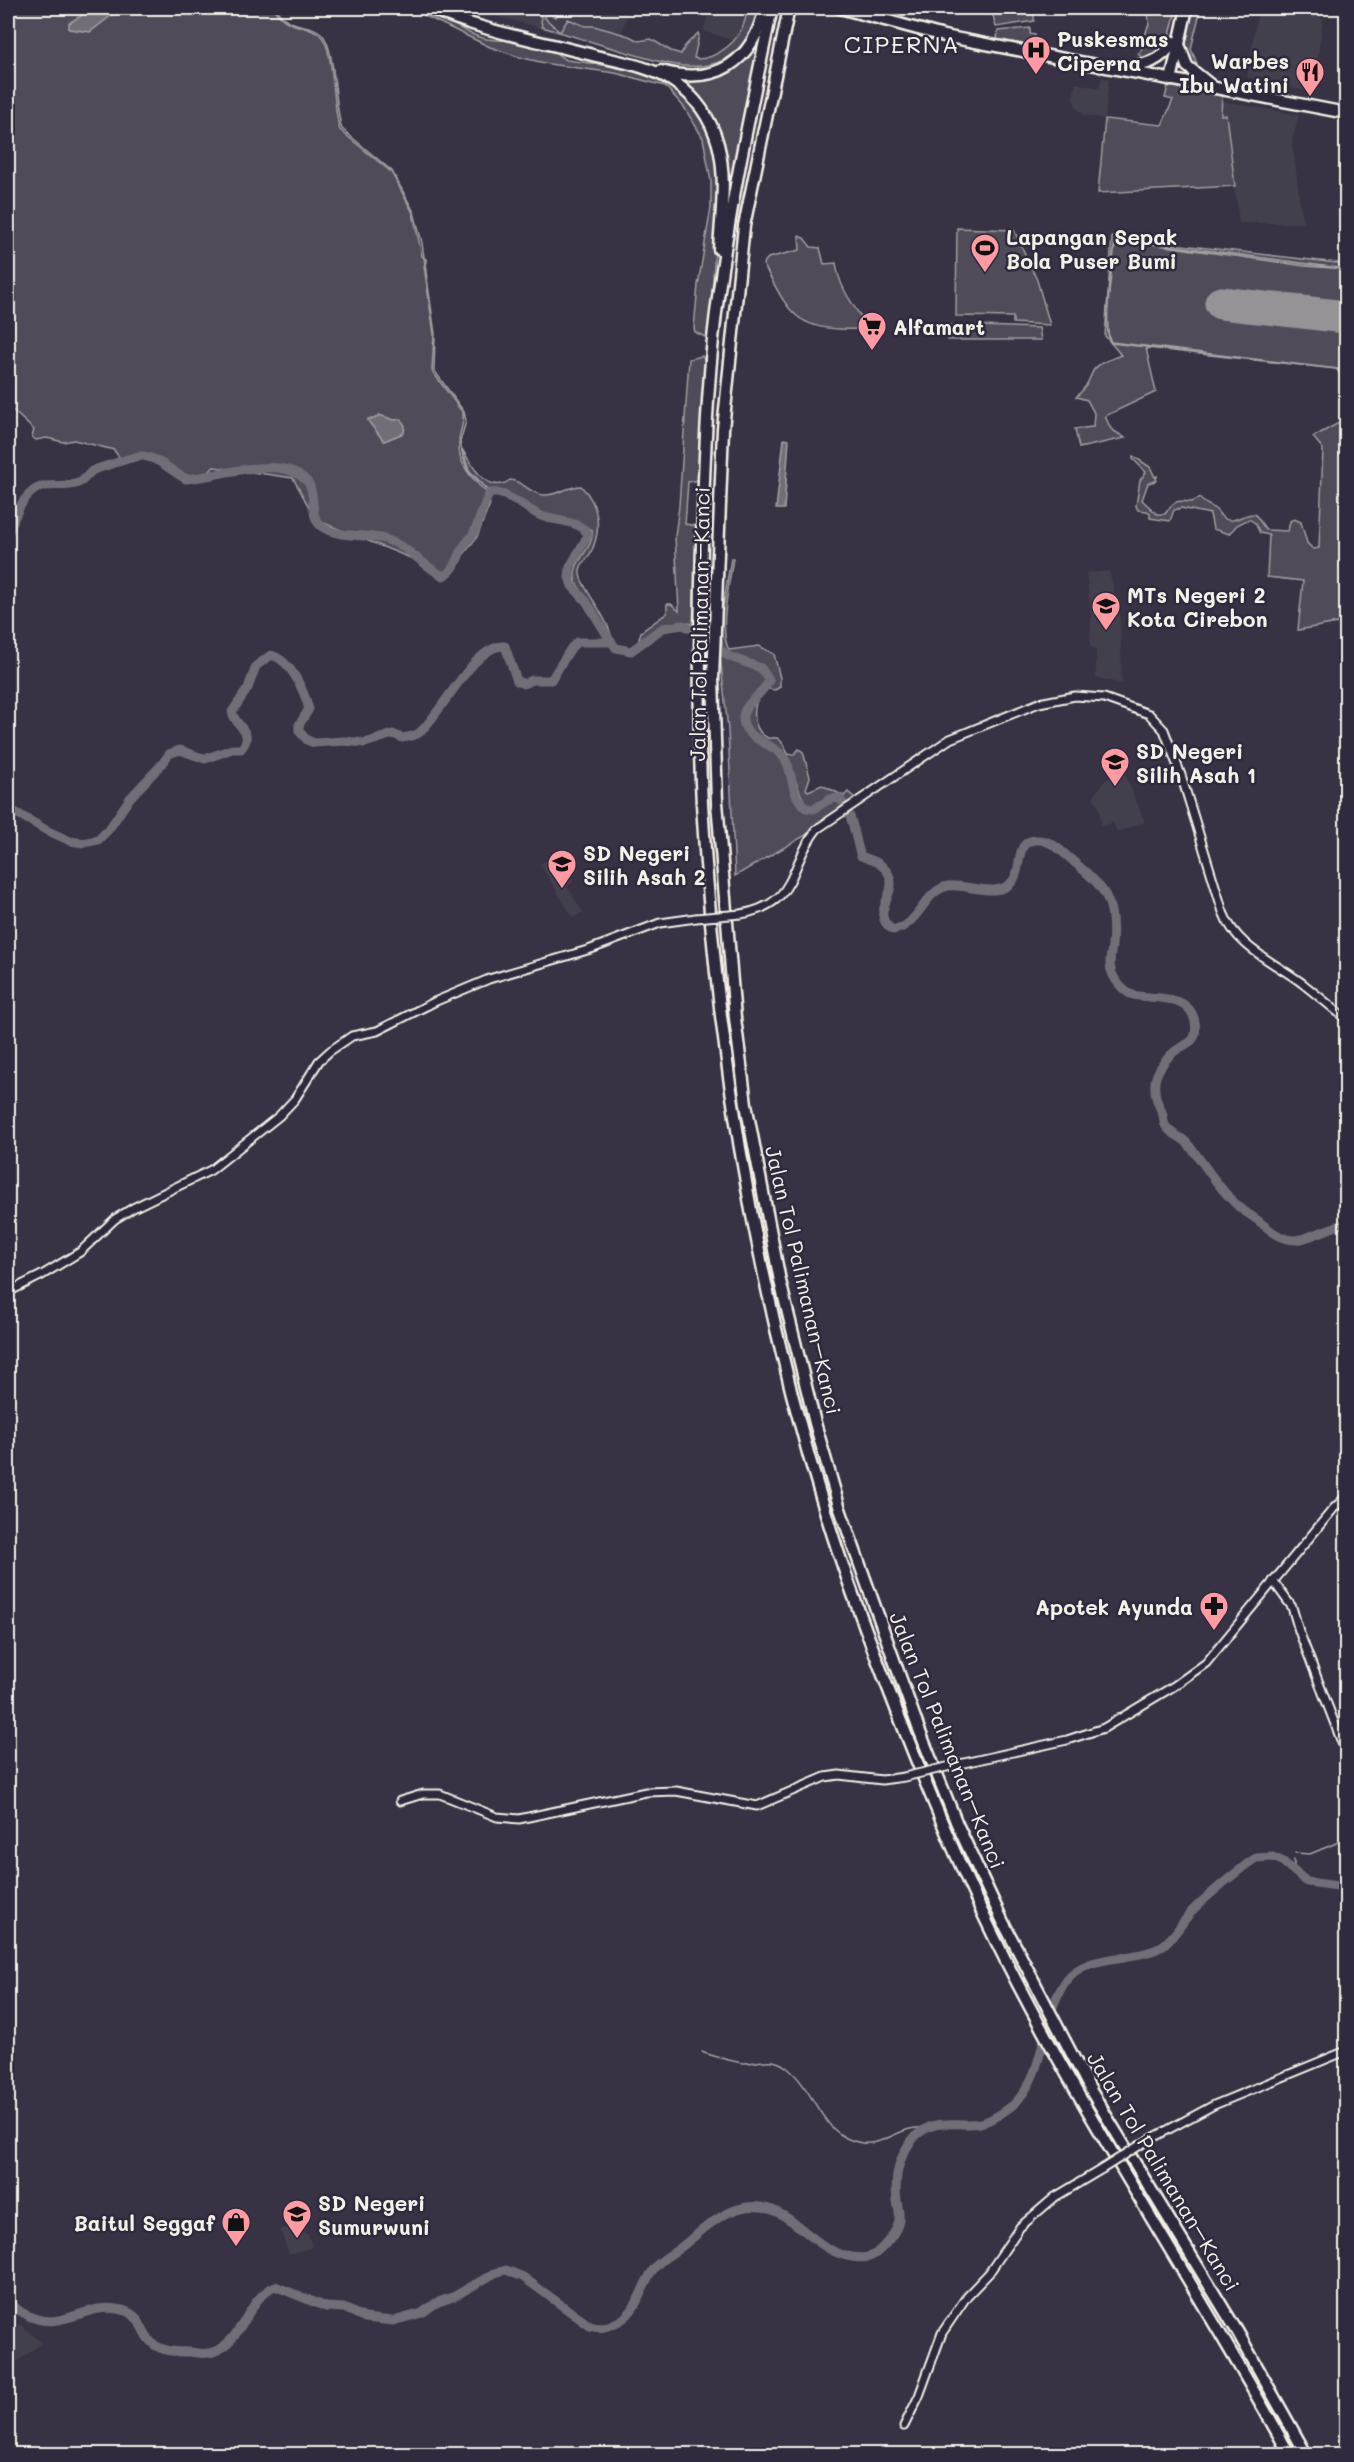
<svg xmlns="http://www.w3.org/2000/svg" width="1354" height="2462" viewBox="0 0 1354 2462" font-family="Mali,sans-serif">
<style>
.built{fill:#433f4e}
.green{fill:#504b59;stroke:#a29ea0;stroke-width:1.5}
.water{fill:#726e77;stroke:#a6a2a4;stroke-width:1.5}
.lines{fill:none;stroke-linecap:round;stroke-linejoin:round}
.stream{stroke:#a6a2a4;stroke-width:1.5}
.river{stroke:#726e77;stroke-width:9}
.runway{stroke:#969296;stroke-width:33}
.minor-casing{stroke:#f4f1e8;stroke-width:11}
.highway-casing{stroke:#f4f1e8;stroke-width:15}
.minor{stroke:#2f2a3d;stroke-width:7}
.highway{stroke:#2f2a3d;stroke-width:10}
.minor-bridge-casing{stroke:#f4f1e8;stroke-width:11;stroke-linecap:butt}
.minor-bridge{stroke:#2f2a3d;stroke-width:7}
.labels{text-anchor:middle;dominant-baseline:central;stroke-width:5;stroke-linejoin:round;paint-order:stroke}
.poi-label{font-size:21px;font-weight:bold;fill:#f4f1e8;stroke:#2f2a3d;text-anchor:start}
.street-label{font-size:21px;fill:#f4f1e8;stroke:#2f2a3d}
.quarter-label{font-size:24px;letter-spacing:1.5px;fill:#f4f1e8;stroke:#2f2a3d}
</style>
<rect width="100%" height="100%" fill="#373244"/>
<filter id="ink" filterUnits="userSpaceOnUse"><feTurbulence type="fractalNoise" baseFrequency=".0167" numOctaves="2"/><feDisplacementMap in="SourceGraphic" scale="12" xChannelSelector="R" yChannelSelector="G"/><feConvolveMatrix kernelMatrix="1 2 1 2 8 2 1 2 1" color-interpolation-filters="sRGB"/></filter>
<g filter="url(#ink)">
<!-- built -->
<g class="built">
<polygon points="467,8 629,8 617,49"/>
<polygon points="710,8 749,8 741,32 734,41 703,31"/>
<polygon points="1258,8 1289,8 1312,11 1312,15 1323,18 1313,93 1247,77"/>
<polygon points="1102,77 1109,79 1105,119 1083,115 1076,107 1073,97 1076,83 1099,88"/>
<polygon points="1223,101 1299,115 1292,141 1303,223 1239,223 1226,116 1223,116 1223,108 1221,108"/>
<polygon points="1109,571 1120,615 1122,684 1096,678 1096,649 1090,647 1091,615 1086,573"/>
<polygon points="1119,751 1128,782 1145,822 1117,832 1113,823 1101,826 1099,807 1093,797 1105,780 1113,777 1111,773"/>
<polygon points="556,855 573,882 567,886 583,912 573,918 540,864"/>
<polygon points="295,2224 308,2235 312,2245 310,2248 289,2254 280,2230"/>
<polygon points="20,2324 42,2343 8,2369 8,2334"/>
</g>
<!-- green -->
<g class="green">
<path d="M8,8H273C290,33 307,22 320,35C335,48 332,108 340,130L391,172L413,213L422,256L427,260L424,266L434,334L432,371L463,413C465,423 459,431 459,442C457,463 472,479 487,493L485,499L490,504L477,537L446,578L418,561L316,520L293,478L214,467C191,492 175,463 154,457C142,453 132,455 121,460L114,450L74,440L63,442L47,438L36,440L32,437L34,430L8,406Z"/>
<path d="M409,8C438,7 459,34 487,39C507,42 529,38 548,47C555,51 559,57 567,60C632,69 693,73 715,146C719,160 718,178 719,192L699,480L688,482L685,524L697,526L693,624C671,618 654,627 638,643L641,632L667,613V604H671L679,611L675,536L679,506L689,359L702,356L704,360L707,338L695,332L694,328L698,285L711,207V181L703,138L684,107L665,86L615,73L549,64L519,57L490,47Z"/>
<path d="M749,8H760C736,83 688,71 626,52C598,44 570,35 542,27L540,12L543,11L557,15L556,17L548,14L544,17L560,32L568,19L585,26H594L629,36L639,41L651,39L671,51L681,54L685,46L698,33L699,35L694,58C711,62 734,45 741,30C745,23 746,15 749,8Z"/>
<polygon points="991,8 1034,8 1034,21 996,27"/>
<path d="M1148,8H1177L1167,45L1162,50L1143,58L1138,54C1147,46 1143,33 1149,25Z"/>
<path d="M1191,8H1201L1191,49L1198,66L1192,65C1180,43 1186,31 1191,8Z"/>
<polygon points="1030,28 1030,34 1035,35 1032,46 997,39 998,31"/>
<polygon points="758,37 760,38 726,227 718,134 666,74 705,78"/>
<polygon points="1168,86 1222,96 1221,115 1226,115 1235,186 1098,193 1105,119 1162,125 1173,100 1165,98"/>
<polygon points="957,228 1014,230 1037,280 1050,325 1013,323 1013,317 956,316"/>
<path d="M799,236L804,238L811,247L820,248L824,264L836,263C839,288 854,306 867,326C859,331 850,329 840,329C790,328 785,302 763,264L768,258L800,250Z"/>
<path d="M1112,237L1346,264V306L1223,292L1219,313L1346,328V381L1336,369L1146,348L1156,392L1105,416L1111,429L1125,438L1079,448L1075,429L1093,427L1094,413L1087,400L1076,397C1086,388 1087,384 1092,373C1096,363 1112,359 1121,355L1105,336Z"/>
<polygon points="949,325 1039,328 1041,340 948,340"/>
<path d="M1346,419V652H1341L1338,623L1298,630L1303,581L1267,577L1269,535L1260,533L1255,523L1249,519L1237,525L1229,534L1213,529L1210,514L1181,508L1174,510L1170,521L1150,518V513L1147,511L1138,510L1136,506L1140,480L1146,472L1133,459V456L1150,467L1155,477L1157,476L1156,481L1148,483L1142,500L1157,514H1165C1175,500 1175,500 1192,502L1200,498C1204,505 1209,504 1215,509C1218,511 1219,515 1222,517C1233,526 1242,513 1255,514L1266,530L1288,531L1290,521L1294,519L1301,522L1307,543L1313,549L1319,548L1323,449L1313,437Z"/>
<path d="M462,449C472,466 488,496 510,480C523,481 530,494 544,495C557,496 568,486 581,486C600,505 602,532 590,554C586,561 579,565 580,574C581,587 606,614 611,635L576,583C569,561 595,550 592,530C582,522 567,522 555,518C536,512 508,490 490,492L469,470Z"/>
<path d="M731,558H733C730,582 718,630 729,650L759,646L774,654L780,678V687L775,690L768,689L771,680C761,656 736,665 722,647L721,619Z"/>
<path d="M720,654C734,660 760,665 766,680C762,695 741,702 741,718C741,740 766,743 779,755C791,767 788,786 796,799C798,803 802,806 805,810C821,812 824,802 838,801L842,807L806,835L735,876L728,730Z"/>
<path d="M756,703C753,715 754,732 768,738C771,739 774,737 777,738C782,739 786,750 788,754L793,755L799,749L803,752L810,777L806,789L808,791L822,785L844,796L848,792L857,800L849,805L840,796L830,797L814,807L807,805C795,790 796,769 783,754C771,739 740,736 747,711Z"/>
</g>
<!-- water -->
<g class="water">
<polygon points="94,8 121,8 90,32 69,29 69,23"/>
<path d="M1115,238L1346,269L1305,266L1116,239C1113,259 1102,327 1111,342L1346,370L1111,343C1101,328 1113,259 1115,238Z"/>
<polygon points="379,415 394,420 401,419 405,426 404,433 384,441 368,421 368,419 374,419"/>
<polygon points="784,439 789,440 784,509 776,509"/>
</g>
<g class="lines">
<!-- stream -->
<g class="stream">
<path d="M275,8C290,31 309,21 322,34C336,50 334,106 342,129L392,171L414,212L422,243L435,334L434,370L464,412L466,421L460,442L463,457L468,471L490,493"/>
<polyline points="1295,1853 1310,1854 1346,1839"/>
<polyline points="1294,1870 1294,1859"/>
<path d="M702,2052C708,2055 736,2062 742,2063C759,2064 770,2055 786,2067C816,2089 820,2137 862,2143C885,2146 901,2125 924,2128"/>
</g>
<!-- river -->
<g class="river">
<path d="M8,535C14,519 19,502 33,491C45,481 64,489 78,483C84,481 87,475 92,471C95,469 136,456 140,456C157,456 171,471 186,479C218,477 286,451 309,484C316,496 309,518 322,527C341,539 365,533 385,539C408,546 423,566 443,576C455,571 457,560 462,549C465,544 470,539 473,534C480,521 482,506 490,493C508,491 525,509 541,516C556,522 581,520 588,535L570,567L569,577L572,586L586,601L610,640L616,648L631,651L663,628L683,625L691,629L730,657L761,668L769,680C764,694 743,704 743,717C742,738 769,742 781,754C792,765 790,783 797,797C799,801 803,804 806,808L814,809L830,799L839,798C854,814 854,837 861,856C867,859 877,861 882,866C909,890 864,910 893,930C919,927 923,891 948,886C967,883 1003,902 1015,877C1022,864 1015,838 1039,840C1053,841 1063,853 1073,861C1106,889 1116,900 1112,946C1111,955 1108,964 1112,973C1115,981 1125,993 1133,995C1154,1000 1189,992 1195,1022C1196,1027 1196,1035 1193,1039C1189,1044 1182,1046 1178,1049C1168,1055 1156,1071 1155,1082C1154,1094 1157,1102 1162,1112C1164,1116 1163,1121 1165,1125C1170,1134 1180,1136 1186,1142C1204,1162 1217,1188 1238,1206C1244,1212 1253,1216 1260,1222C1270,1230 1281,1240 1295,1240C1305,1240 1334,1226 1346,1223"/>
<path d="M8,808L46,830L70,841L83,843L98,840L109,829L130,798L162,764L169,754L180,750L205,759L232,749H241C256,732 235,727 232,712L248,688L256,666L271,655C291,660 304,691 309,709L299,725V731L307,740L314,743L344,741L365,743L393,734L402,738C408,737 415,736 419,733C441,715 475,643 505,646L517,681L524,684L532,680H551L571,648L577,642H611"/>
<path d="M8,2297C12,2306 18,2311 27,2315C61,2333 85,2303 117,2309C143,2313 138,2328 151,2342C161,2352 178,2352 190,2352C199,2353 205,2355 213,2352C244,2341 246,2299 275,2286L326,2307L344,2308L365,2318L393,2321L422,2313L436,2303L455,2296L495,2273L506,2270L523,2277L590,2326C599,2329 604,2328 613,2324C641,2314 639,2284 657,2265C664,2258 672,2254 680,2248C697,2235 710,2221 730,2212C786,2188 804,2250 852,2257C860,2258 868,2259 875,2254C884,2247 898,2231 899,2220C900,2213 898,2207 897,2201C894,2177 898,2157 913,2139C932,2116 955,2127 980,2123C991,2121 1004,2112 1013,2105C1047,2074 1040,2019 1065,1982C1084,1953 1129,1962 1157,1949C1174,1941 1182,1920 1196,1907C1212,1892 1229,1878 1247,1864L1256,1858L1273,1857L1282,1861L1307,1882L1346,1887"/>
</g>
<!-- runway -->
<polyline class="runway" points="1221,303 1346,317"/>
<!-- minor casing -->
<g class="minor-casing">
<g id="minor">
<path d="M741,914C799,904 788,865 817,829L950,739L1039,703L1075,696L1104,698L1149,714L1164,730L1181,775L1223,912C1236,947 1274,962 1302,983C1317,995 1332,1007 1346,1019"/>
<polyline points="8,1292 42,1275 80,1252 115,1219 133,1208 211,1170 279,1116 295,1099 319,1061 330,1051 352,1036 377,1031 434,1002 489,979 591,949 660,923 696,918"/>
<polyline points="1273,1581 1292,1607 1299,1631 1346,1753"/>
<polyline points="955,1765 1067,1740 1104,1728 1174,1686 1206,1663 1334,1508 1346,1497"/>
<polyline points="400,1801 423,1794 440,1794 497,1817 519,1819 646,1792 676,1791 757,1806 825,1777 839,1775 882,1780 904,1777"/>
<polyline points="1145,2142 1214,2105 1346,2051"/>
<polyline points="904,2426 919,2396 942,2333 967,2296 989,2273 1020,2227 1055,2197 1102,2169"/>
</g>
</g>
<!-- highway casing -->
<g class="highway-casing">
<g id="highway">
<path d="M429,8C481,31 540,41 596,56C622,62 652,67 674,82C696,97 711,119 718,144C727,178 721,215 719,249"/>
<path d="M772,8C749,117 725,227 713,339C705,420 703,503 701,584C700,658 698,731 702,804C716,1045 755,1286 827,1517C843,1570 863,1623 883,1675C914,1756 946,1836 983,1914C1072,2102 1190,2272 1289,2454"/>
<polyline points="789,8 744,226 723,429 713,678 717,802 735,1018 746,1104 780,1281 815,1423 840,1509 918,1727 957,1824 1003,1922 1091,2091 1237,2331 1306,2454"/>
<polyline points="840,8 944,36 1346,113"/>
<polyline points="1180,47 1187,66 1213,87"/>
<path d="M1123,68C1146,65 1160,62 1174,42"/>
<path d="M661,71C716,86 752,63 765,8"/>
<polyline points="1171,80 1187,8"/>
</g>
</g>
<!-- minor -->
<use href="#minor" class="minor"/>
<!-- highway -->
<use href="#highway" class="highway"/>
<!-- minor-bridge casing -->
<g class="minor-bridge-casing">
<g id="minor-bridge">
<polyline points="696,918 741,914"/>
<polyline points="904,1777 955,1765"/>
<polyline points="1102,2169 1145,2142"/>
</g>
</g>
<!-- minor-bridge -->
<use href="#minor-bridge" class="minor-bridge"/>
</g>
</g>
<!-- icons -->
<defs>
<g id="hospital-pin" transform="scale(1.5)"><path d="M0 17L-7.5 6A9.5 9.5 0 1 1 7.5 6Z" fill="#ff9aa2" stroke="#2f2a3d"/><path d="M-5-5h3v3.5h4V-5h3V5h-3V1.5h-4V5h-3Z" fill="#111"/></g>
<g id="restaurant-pin" transform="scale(1.5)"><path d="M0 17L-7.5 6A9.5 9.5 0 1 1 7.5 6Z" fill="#ff9aa2" stroke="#2f2a3d"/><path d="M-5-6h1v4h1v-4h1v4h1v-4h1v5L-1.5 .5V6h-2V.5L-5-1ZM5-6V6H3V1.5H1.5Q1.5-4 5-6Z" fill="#111"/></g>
<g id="stadium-pin" transform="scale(1.5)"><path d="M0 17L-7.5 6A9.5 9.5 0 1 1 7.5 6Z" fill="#ff9aa2" stroke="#2f2a3d"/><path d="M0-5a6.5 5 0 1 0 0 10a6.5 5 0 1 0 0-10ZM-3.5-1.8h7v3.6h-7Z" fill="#111"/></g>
<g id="supermarket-pin" transform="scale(1.5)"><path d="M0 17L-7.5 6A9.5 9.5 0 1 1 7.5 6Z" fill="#ff9aa2" stroke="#2f2a3d"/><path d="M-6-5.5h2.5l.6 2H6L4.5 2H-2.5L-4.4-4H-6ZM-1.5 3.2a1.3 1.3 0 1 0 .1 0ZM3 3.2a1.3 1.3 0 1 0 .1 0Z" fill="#111"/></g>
<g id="school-pin" transform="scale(1.5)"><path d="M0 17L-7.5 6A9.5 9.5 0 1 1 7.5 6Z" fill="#ff9aa2" stroke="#2f2a3d"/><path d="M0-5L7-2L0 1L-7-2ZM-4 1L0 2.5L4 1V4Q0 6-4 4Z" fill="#111"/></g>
<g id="pharmacy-pin" transform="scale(1.5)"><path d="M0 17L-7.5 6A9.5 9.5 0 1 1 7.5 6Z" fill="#ff9aa2" stroke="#2f2a3d"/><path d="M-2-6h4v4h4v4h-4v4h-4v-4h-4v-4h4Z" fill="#111"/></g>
<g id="shop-pin" transform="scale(1.5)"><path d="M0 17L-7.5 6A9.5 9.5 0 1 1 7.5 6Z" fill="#ff9aa2" stroke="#2f2a3d"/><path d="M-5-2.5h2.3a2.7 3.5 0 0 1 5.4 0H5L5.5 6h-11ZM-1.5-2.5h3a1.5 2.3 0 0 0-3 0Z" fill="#111"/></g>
</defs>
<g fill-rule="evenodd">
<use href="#hospital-pin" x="1036" y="50"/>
<use href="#restaurant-pin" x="1310" y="72"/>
<use href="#stadium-pin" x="985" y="248"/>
<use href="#supermarket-pin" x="872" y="326"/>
<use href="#school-pin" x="1106" y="606"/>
<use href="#school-pin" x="1115" y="762"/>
<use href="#school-pin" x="562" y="864"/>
<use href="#pharmacy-pin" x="1214" y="1606"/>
<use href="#school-pin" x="297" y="2214"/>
<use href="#shop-pin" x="236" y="2222"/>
</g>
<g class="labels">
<!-- poi labels -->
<g class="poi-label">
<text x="1057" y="38">Puskesmas<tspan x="1057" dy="24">Ciperna</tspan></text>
<text x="1289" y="60" text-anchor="end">Warbes<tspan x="1289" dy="24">Ibu Watini</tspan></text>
<text x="1006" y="236">Lapangan Sepak<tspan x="1006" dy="24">Bola Puser Bumi</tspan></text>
<text x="893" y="326">Alfamart</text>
<text x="1127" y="594">MTs Negeri 2<tspan x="1127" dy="24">Kota Cirebon</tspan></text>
<text x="1136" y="750">SD Negeri<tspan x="1136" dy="24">Silih Asah 1</tspan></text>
<text x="583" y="852">SD Negeri<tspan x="583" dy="24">Silih Asah 2</tspan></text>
<text x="1193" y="1606" text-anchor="end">Apotek Ayunda</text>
<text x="318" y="2202">SD Negeri<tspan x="318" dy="24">Sumurwuni</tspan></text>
<text x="215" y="2222" text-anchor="end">Baitul Seggaf</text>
</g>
<!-- street labels -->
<g class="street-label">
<text transform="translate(699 624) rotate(-89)">Jalan Tol Palimanan–Kanci</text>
<text transform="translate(804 1280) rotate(77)">Jalan Tol Palimanan–Kanci</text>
<text transform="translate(948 1740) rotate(68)">Jalan Tol Palimanan–Kanci</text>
<text transform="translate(1164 2171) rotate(59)">Jalan Tol Palimanan–Kanci</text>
</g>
<!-- quarter labels -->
<g class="quarter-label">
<text x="902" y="43">CIPERNA</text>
</g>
</g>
<!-- margin -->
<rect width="1354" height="2462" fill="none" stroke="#2f2a3d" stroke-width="30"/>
<rect x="15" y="15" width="1324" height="2432" fill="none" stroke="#f4f1e8" stroke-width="2" filter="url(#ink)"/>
</svg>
